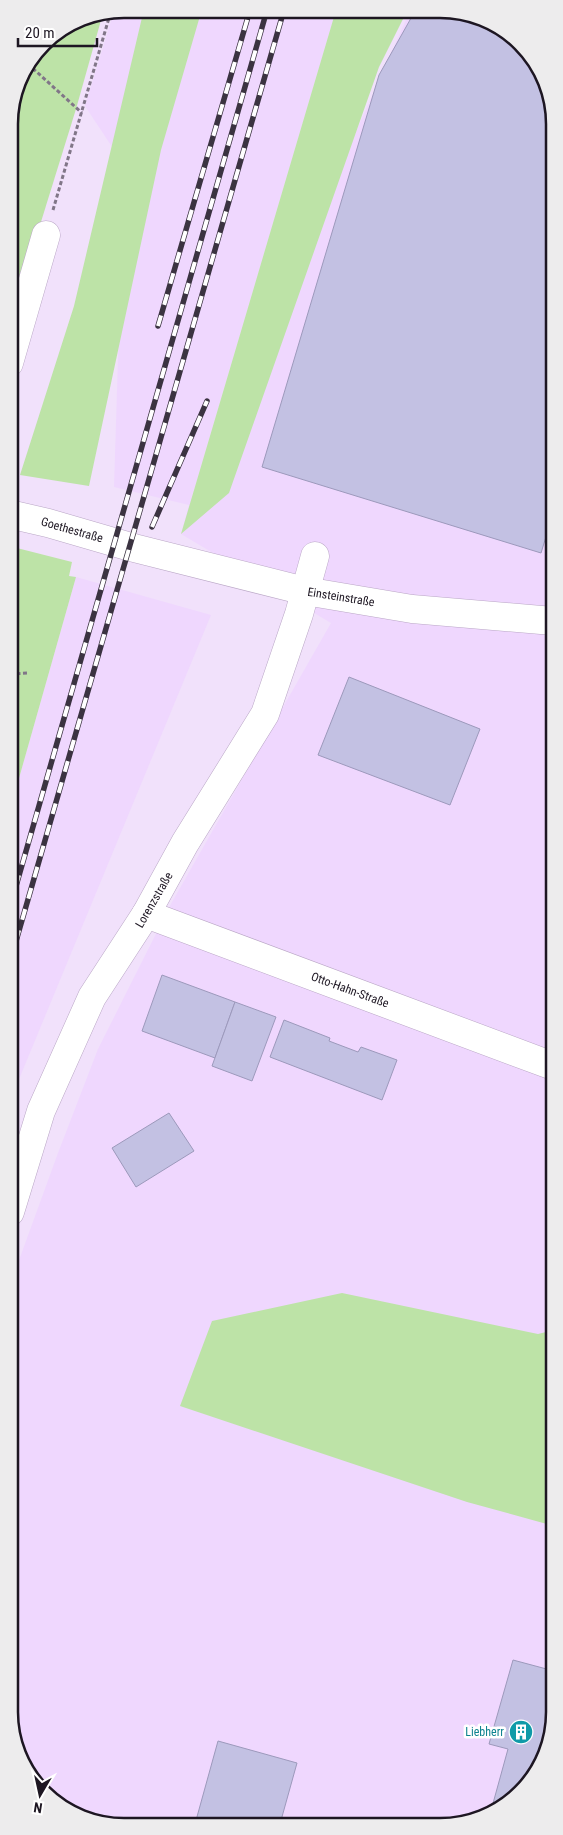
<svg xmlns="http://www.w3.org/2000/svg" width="563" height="1835" viewBox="0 0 563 1835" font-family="'Roboto Condensed',sans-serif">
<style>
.built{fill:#efd7fe}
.green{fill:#bde3a7}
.building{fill:#c3c1e3;stroke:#9c99bb}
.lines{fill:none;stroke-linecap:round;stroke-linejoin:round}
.minor-casing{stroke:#baa7c6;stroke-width:29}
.path{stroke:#817688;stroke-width:3;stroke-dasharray:4 2.5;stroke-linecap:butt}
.minor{stroke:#fff;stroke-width:28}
.rail-casing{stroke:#3b3341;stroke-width:5.5}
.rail{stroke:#fff;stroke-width:4;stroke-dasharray:11;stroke-linecap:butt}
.labels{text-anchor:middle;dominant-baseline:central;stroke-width:5;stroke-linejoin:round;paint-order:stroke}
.street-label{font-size:12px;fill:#1d1622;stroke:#fff}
.culture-label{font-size:12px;fill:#0d838f;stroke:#fff;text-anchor:end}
.rim{fill:none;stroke:#1d1622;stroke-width:2.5}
</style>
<rect width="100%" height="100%" fill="#f1e1fb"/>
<!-- built -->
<g class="built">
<polygon points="123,9 336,10 191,500 410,11 462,11 521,42 552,101 554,1719 526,1787 462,1824 101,1824 42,1793 11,1734 10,1285 58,1153 98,1049 172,902 331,623 181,534 189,505 114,487 124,165 85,106 114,11"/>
<polygon points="76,577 211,615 10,1101 10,810"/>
</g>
<!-- green -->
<g class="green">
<polygon points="144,9 202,9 161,150 89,486 20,475 74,306"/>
<polygon points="336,10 407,11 379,67 229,493 181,534"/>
<polygon points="103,13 76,109 9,325 9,116 18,79 42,42 80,17"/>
<polygon points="9,546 72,562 69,576 76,577 10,810"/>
<polygon points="342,1293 538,1334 554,1330 554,1526 467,1502 180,1406 212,1321"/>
</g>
<!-- building -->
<g class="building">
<polygon points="415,11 462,11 521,42 552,101 553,514 541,553 262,467 379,75"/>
<polygon points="349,677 480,729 450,805 318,755"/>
<polygon points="162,975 235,1002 215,1058 142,1031"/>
<polygon points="235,1002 276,1017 252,1081 212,1066"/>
<polygon points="284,1020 330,1038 329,1041 358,1052 361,1047 397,1060 382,1100 270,1057"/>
<polygon points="169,1113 194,1151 136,1187 112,1148"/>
<polygon points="513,1660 554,1671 554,1719 526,1787 492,1807 508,1749 489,1744"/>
<polygon points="218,1741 297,1763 280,1824 195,1824"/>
</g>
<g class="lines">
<!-- minor casing -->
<g class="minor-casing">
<g id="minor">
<polyline points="9,363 46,235"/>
<polyline points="9,514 48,523 134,548 305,591 412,609 553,621"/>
<polyline points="146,914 553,1066"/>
<polyline points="10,1212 41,1111 92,997 146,914 185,843 265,714 299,614 315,556"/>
</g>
</g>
<!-- path -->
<g class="path">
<polyline points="28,64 82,113"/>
<polyline points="53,210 111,11"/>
<polyline points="10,674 29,673"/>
</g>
<!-- minor -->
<use href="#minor" class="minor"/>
<!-- rail casing -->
<g class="rail-casing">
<g id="rail">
<polyline points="158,326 250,10"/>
<polyline points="152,527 207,401"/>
<polyline points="10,907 267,10"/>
<polyline points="10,962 284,10"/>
</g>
</g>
<!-- rail -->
<use href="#rail" class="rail"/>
</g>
<!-- icons -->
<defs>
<g id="building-disc" transform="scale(1.25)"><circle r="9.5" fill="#0f9aa8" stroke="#fff"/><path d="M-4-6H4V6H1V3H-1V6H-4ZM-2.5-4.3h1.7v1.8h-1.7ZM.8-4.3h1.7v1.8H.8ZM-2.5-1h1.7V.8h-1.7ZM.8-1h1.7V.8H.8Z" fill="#fff"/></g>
</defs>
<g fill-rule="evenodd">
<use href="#building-disc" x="521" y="1732"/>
</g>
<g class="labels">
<!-- street labels -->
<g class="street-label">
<text transform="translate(72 530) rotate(16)">Goethestraße</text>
<text transform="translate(341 597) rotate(9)">Einsteinstraße</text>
<text transform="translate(154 900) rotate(-60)">Lorenzstraße</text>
<text transform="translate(350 990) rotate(20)">Otto-Hahn-Straße</text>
</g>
<!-- culture labels -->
<g class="culture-label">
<text x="504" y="1732">Liebherr</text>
</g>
</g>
<!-- crop -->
<path d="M0 0H563V1835H0ZM124 18H440A106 106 0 0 1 546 124V1712A106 106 0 0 1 440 1818H124A106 106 0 0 1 18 1712V124A106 106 0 0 1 124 18Z" fill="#edeced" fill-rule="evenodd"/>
<path class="rim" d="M124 18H440A106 106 0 0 1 546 124V1712A106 106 0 0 1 440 1818H124A106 106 0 0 1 18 1712V124A106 106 0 0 1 124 18Z"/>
<!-- north arrow -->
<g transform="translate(40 1795) rotate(189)" stroke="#ffffff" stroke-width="4" paint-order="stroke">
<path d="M0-4L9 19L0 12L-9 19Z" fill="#1d1622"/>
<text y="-8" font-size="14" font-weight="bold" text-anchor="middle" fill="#1d1622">N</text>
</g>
<!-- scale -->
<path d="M18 38v8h79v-8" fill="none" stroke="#1d1622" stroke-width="2.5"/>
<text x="25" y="38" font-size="15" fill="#1d1622" stroke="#ffffff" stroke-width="4" paint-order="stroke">20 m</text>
</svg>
